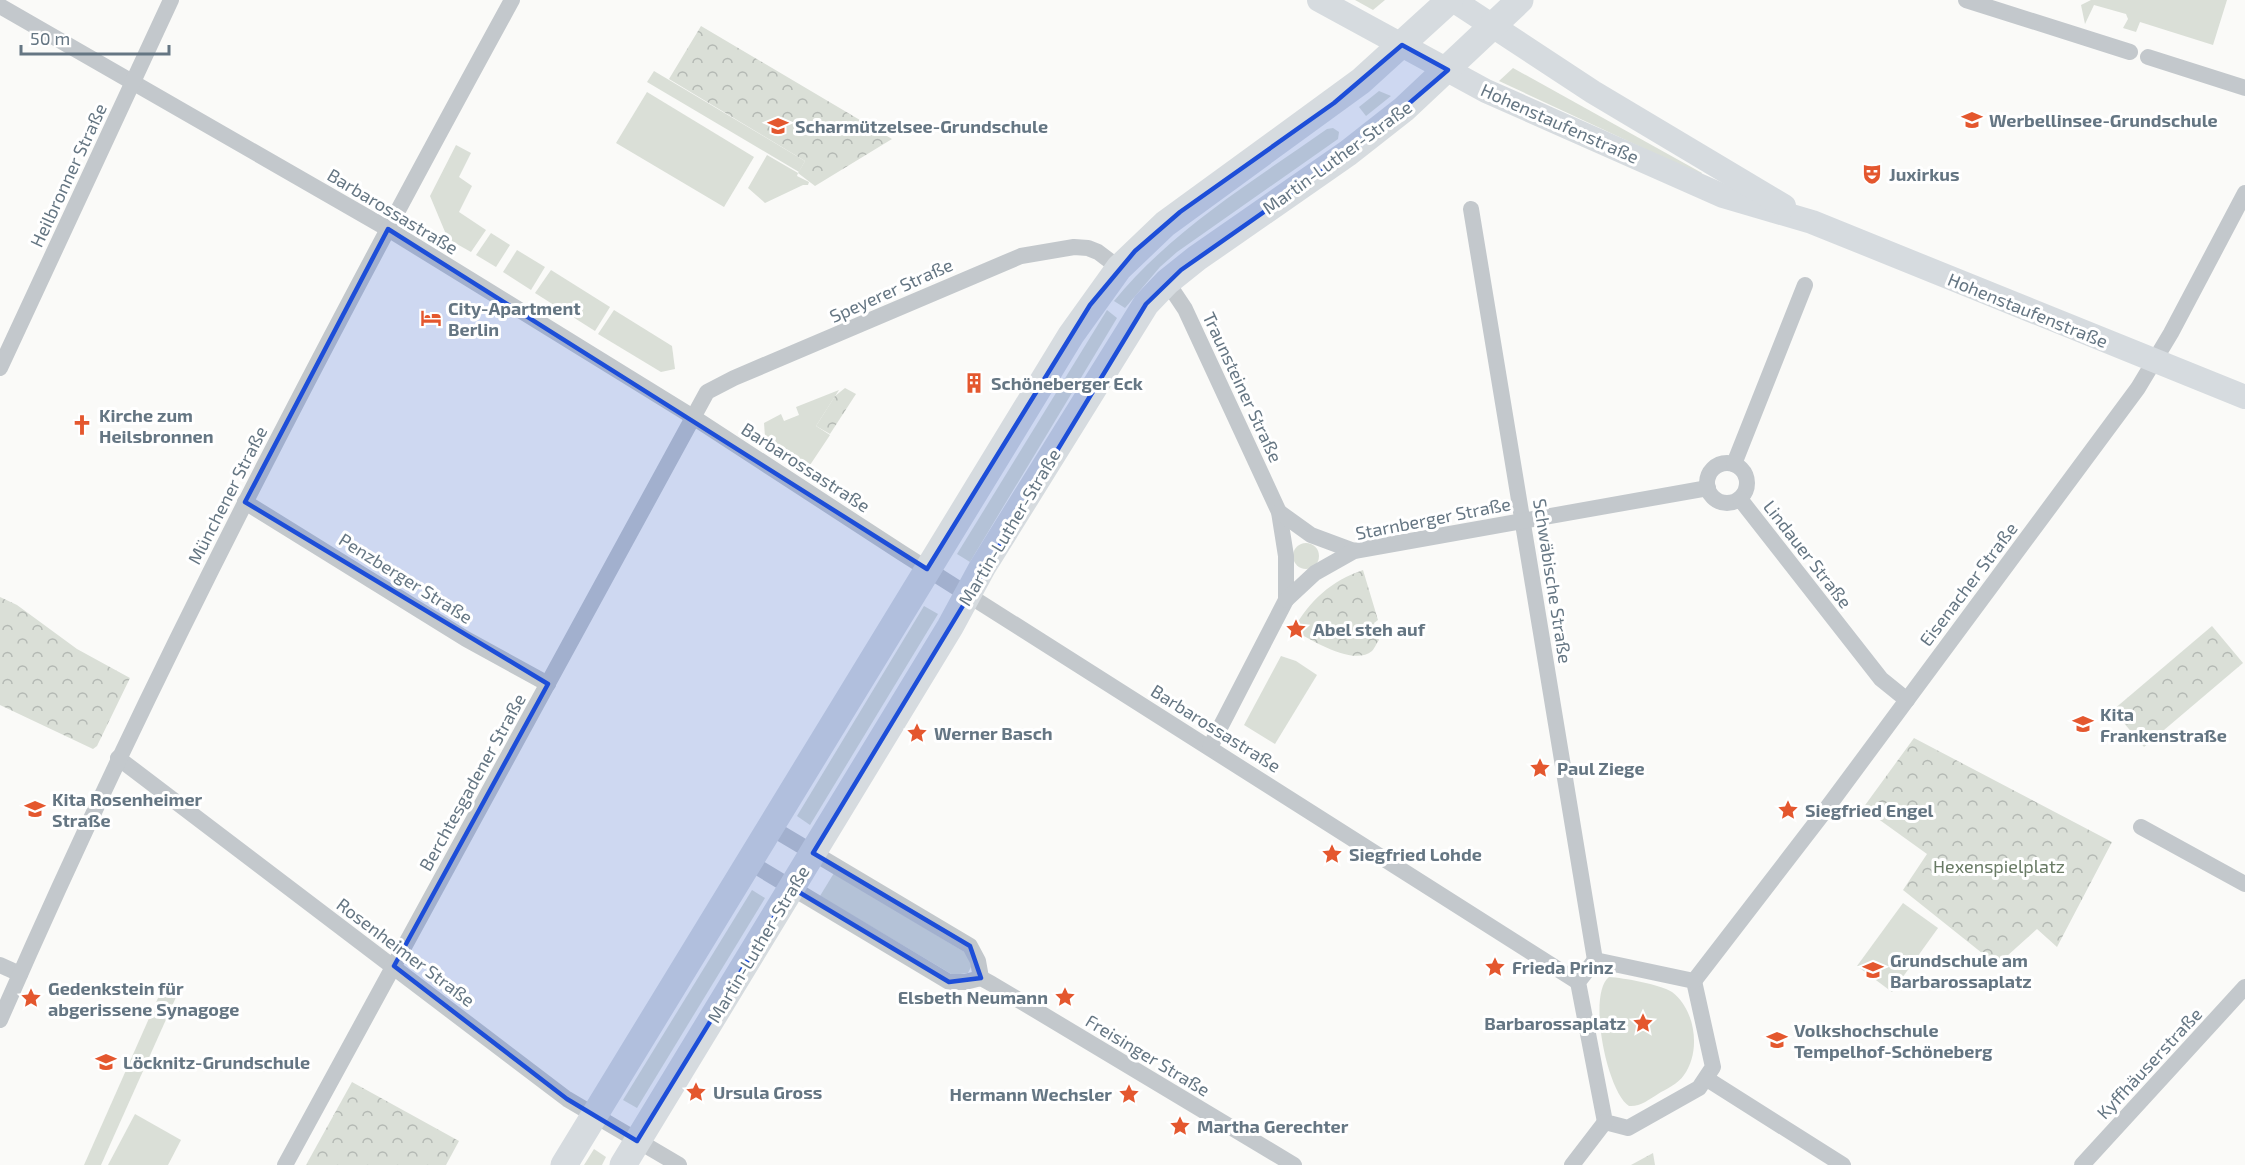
<svg xmlns="http://www.w3.org/2000/svg" width="2245" height="1165" viewBox="0 0 2245 1165" font-family="'Exo 2',sans-serif">
<style>
.green{fill:#dadfd7}
.forest{fill:url(#forest-crowns)}
.lines{fill:none;stroke-linecap:round;stroke-linejoin:round}
.street{stroke:#c3c8cc;stroke-width:16}
.secondary{stroke:#d6dbdf;stroke-width:24}
.primary{stroke:#d6dbdf;stroke-width:27}
.marked{fill:#1d4ed8;fill-opacity:0.2;stroke:#1d4ed8;stroke-width:4.5;stroke-linejoin:round}
.labels{text-anchor:middle;dominant-baseline:central;stroke-width:6;stroke-linejoin:round;paint-order:stroke}
.poi-label{font-size:18px;font-weight:bold;fill:#657683;stroke:#fff;text-anchor:start}
.street-label{font-size:18px;fill:#657683;stroke:#fff}
.park-label{font-size:18px;fill:#687a64;stroke:#fff}
</style>
<defs>
<pattern id="forest-crowns" width="20" height="18" patternUnits="userSpaceOnUse" patternTransform="scale(1.5)"><rect width="20" height="18" fill="#dadfd7"/><path d="M2 6a3 3 0 1 1 6 0M12 15a3 3 0 1 1 6 0" fill="none" stroke="#b4b9b4"/></pattern>
</defs>
<rect width="100%" height="100%" fill="#fafaf8"/>
<!-- green -->
<g class="green">
<polygon points="1355,0 1385,0 1373,10"/>
<polygon points="2091,0 2227,0 2213,45 2140,22 2136,32 2123,28 2128,19 2126,14 2094,5 2085,24 2081,5"/>
<polygon points="1513,68 1702,173 1701,175 1499,81"/>
<polygon points="654,71 805,161 799,172 647,82"/>
<polygon points="1379,91 1391,96 1366,116 1359,107"/>
<polygon points="647,92 754,157 724,207 616,143"/>
<path d="M1333,128L1339,132L1338,139L1177,252L1160,267L1125,308L1114,301C1173,229 1252,182 1327,129Z"/>
<polygon points="456,145 471,153 459,177 472,186 459,212 486,230 471,252 448,239 430,196"/>
<polygon points="767,155 798,173 797,176 809,182 808,185 803,185 765,203 748,188"/>
<polygon points="491,233 510,245 496,267 476,255"/>
<polygon points="517,250 545,267 531,290 503,272"/>
<polygon points="551,270 610,307 595,331 535,293"/>
<polygon points="614,310 672,346 675,369 661,372 598,334"/>
<polygon points="1107,310 1117,318 970,562 957,554"/>
<polygon points="839,390 816,426 830,435 810,465 765,437 764,423 781,414 784,421 799,415 796,407"/>
<circle cx="1306" cy="556" r="13"/>
<polygon points="924,606 938,614 810,825 797,816"/>
<polygon points="1281,656 1296,661 1317,675 1275,744 1244,725"/>
<polygon points="834,873 966,953 972,965 968,973 953,975 820,896"/>
<polygon points="752,890 765,898 637,1108 623,1100"/>
<polygon points="1903,903 1938,928 1892,992 1857,966"/>
<path d="M1609,977C1624,978 1659,984 1672,992C1696,1010 1701,1052 1684,1075C1678,1084 1666,1089 1658,1094C1648,1100 1640,1107 1629,1106C1607,1092 1587,994 1609,977Z"/>
<polygon points="166,980 181,986 101,1165 84,1165"/>
<polygon points="135,1114 181,1140 168,1165 108,1165"/>
<polygon points="594,1149 606,1157 602,1165 584,1165"/>
</g>
<!-- forest -->
<g class="forest">
<polygon points="701,26 892,139 815,186 798,173 805,161 669,79"/>
<polygon points="845,388 856,394 830,434 816,426 835,396"/>
<path d="M1363,570L1378,620L1374,623L1379,640C1377,642 1375,648 1372,651C1353,667 1310,639 1293,630C1310,600 1331,581 1363,570Z"/>
<polygon points="0,597 17,605 77,649 130,678 97,746 93,749 0,705"/>
<polygon points="2212,626 2243,663 2144,747 2113,710"/>
<polygon points="1914,738 2112,842 2057,947 2037,929 1997,965 1903,890 1927,854 1863,808"/>
<polygon points="352,1082 459,1141 446,1165 306,1165"/>
<polygon points="1653,1153 1655,1165 1631,1165"/>
</g>
<g class="lines">
<!-- street -->
<g class="street">
<polyline points="1966,0 2130,52"/>
<polyline points="0,6 388,229 693,417 902,553 1578,982"/>
<polyline points="2148,57 2245,88"/>
<polyline points="1471,209 1595,960"/>
<polyline points="1167,282 1185,309 1279,512 1286,556 1286,600 1210,747"/>
<polyline points="0,368 171,0"/>
<circle cx="1727" cy="483" r="20"/>
<polyline points="1734,464 1805,285"/>
<polyline points="1740,499 1881,679 1907,700"/>
<polyline points="245,502 466,639 548,684"/>
<polyline points="1279,512 1311,535 1354,551"/>
<polyline points="1286,600 1315,573 1354,551 1708,488"/>
<polyline points="118,758 567,1099 679,1165"/>
<polyline points="770,827 970,946 978,961 981,978"/>
<polyline points="2141,827 2245,884"/>
<polyline points="749,862 949,982 965,982 981,978 992,984 1294,1165"/>
<polygon points="1595,960 1694,981 1713,1067 1699,1088 1628,1128 1605,1122 1578,982"/>
<polyline points="0,965 20,974"/>
<polyline points="1694,981 1821,816 2138,388 2171,333 2245,193"/>
<path d="M0,1020C152,671 329,334 512,0"/>
<polyline points="1707,1079 1843,1165"/>
<polyline points="285,1165 707,392 734,378 1021,256 1074,247 1088,248 1098,252 1119,268"/>
<polyline points="1572,1165 1605,1122"/>
<polyline points="2082,1165 2245,987"/>
</g>
<!-- secondary -->
<g class="secondary">
<polyline points="1319,0 1486,91 1723,196 1812,222 2245,397"/>
<polyline points="1453,0 1593,92 1784,206"/>
</g>
<!-- primary -->
<g class="primary">
<polyline points="564,1165 1071,335 1119,268 1165,224 1361,81 1450,0"/>
<polyline points="623,1165 950,627 982,568 1146,304 1167,282 1197,258 1348,153 1404,109 1520,0"/>
</g>
</g>
<!-- marked area -->
<path class="marked" d="M1402,45L1448,70L1364,142L1181,270L1146,304L813,853L970,946L981,978L949,982L792,888L637,1141L567,1099L394,966L548,684L245,502L388,229L927,569L1090,305L1135,251L1180,212L1334,103Z"/>
<!-- icons -->
<defs>
<g id="school-bare" transform="scale(1.62)"><path d="M0-5L7-2L0 1L-7-2ZM-4 1L0 2.5L4 1V4Q0 6-4 4Z" fill="#e4572e" stroke="#fff" stroke-width="2.5" paint-order="stroke"/></g>
<g id="theatre-bare" transform="scale(1.62)"><path d="M-5-5.5Q0-4 5-5.5V0Q5 5 0 6Q-5 5-5 0ZM-3.3-2.5H-1v1.5H-3.3ZM1-2.5H3.3v1.5H1ZM-2.8 1Q0 5.5 2.8 1Z" fill="#e4572e" stroke="#fff" stroke-width="2.5" paint-order="stroke"/></g>
<g id="hotel-bare" transform="scale(1.62)"><path d="M-6-4.5h1.5V1H6V5H4.5V3h-9V5H-6ZM-4 0a1.8 1.8 0 1 1 3.6 0ZM.5 0V-2.5h3Q6-2.5 6 0Z" fill="#e4572e" stroke="#fff" stroke-width="2.5" paint-order="stroke"/></g>
<g id="building-bare" transform="scale(1.62)"><path d="M-4-6H4V6H1V3H-1V6H-4ZM-2.5-4.3h1.7v1.8h-1.7ZM.8-4.3h1.7v1.8H.8ZM-2.5-1h1.7V.8h-1.7ZM.8-1h1.7V.8H.8Z" fill="#e4572e" stroke="#fff" stroke-width="2.5" paint-order="stroke"/></g>
<g id="church-bare" transform="scale(1.62)"><path d="M-1.2-6h2.4v3.5h3.3v2.4h-3.3V6h-2.4V-.1h-3.3v-2.4h3.3Z" fill="#e4572e" stroke="#fff" stroke-width="2.5" paint-order="stroke"/></g>
<g id="sight-bare" transform="scale(1.62)"><path d="M0-6L1.8-2.2L6-1.7L2.9 1.2L3.7 5.4L0 3.3L-3.7 5.4L-2.9 1.2L-6-1.7L-1.8-2.2Z" fill="#e4572e" stroke="#fff" stroke-width="2.5" paint-order="stroke"/></g>
<g id="university-bare" transform="scale(1.62)"><path d="M0-5L7-2L0 1L-7-2ZM-4 1L0 2.5L4 1V4Q0 6-4 4Z" fill="#e4572e" stroke="#fff" stroke-width="2.5" paint-order="stroke"/></g>
</defs>
<g fill-rule="evenodd">
<use href="#school-bare" x="1972" y="120"/>
<use href="#school-bare" x="778" y="126"/>
<use href="#theatre-bare" x="1872" y="174"/>
<use href="#hotel-bare" x="431" y="318"/>
<use href="#building-bare" x="974" y="383"/>
<use href="#church-bare" x="82" y="425"/>
<use href="#sight-bare" x="1296" y="629"/>
<use href="#school-bare" x="2083" y="724"/>
<use href="#sight-bare" x="917" y="733"/>
<use href="#sight-bare" x="1540" y="768"/>
<use href="#school-bare" x="35" y="809"/>
<use href="#sight-bare" x="1788" y="810"/>
<use href="#sight-bare" x="1332" y="854"/>
<use href="#sight-bare" x="1495" y="967"/>
<use href="#school-bare" x="1873" y="970"/>
<use href="#sight-bare" x="1065" y="997"/>
<use href="#sight-bare" x="31" y="998"/>
<use href="#sight-bare" x="1643" y="1023"/>
<use href="#university-bare" x="1777" y="1040"/>
<use href="#school-bare" x="106" y="1062"/>
<use href="#sight-bare" x="696" y="1092"/>
<use href="#sight-bare" x="1129" y="1094"/>
<use href="#sight-bare" x="1180" y="1126"/>
</g>
<g class="labels">
<!-- poi labels -->
<g class="poi-label">
<text x="1989" y="120">Werbellinsee-Grundschule</text>
<text x="795" y="126">Scharmützelsee-Grundschule</text>
<text x="1889" y="174">Juxirkus</text>
<text x="448" y="308">City-Apartment<tspan x="448" dy="21">Berlin</tspan></text>
<text x="991" y="383">Schöneberger Eck</text>
<text x="99" y="415">Kirche zum<tspan x="99" dy="21">Heilsbronnen</tspan></text>
<text x="1313" y="629">Abel steh auf</text>
<text x="2100" y="714">Kita<tspan x="2100" dy="21">Frankenstraße</tspan></text>
<text x="934" y="733">Werner Basch</text>
<text x="1557" y="768">Paul Ziege</text>
<text x="52" y="799">Kita Rosenheimer<tspan x="52" dy="21">Straße</tspan></text>
<text x="1805" y="810">Siegfried Engel</text>
<text x="1349" y="854">Siegfried Lohde</text>
<text x="1890" y="960">Grundschule am<tspan x="1890" dy="21">Barbarossaplatz</tspan></text>
<text x="1512" y="967">Frieda Prinz</text>
<text x="48" y="988">Gedenkstein für<tspan x="48" dy="21">abgerissene Synagoge</tspan></text>
<text x="1048" y="997" text-anchor="end">Elsbeth Neumann</text>
<text x="1626" y="1023" text-anchor="end">Barbarossaplatz</text>
<text x="1794" y="1030">Volkshochschule<tspan x="1794" dy="21">Tempelhof-Schöneberg</tspan></text>
<text x="123" y="1062">Löcknitz-Grundschule</text>
<text x="713" y="1092">Ursula Gross</text>
<text x="1112" y="1094" text-anchor="end">Hermann Wechsler</text>
<text x="1197" y="1126">Martha Gerechter</text>
</g>
<!-- street labels -->
<g class="street-label">
<text transform="translate(1560 123) rotate(24)">Hohenstaufenstraße</text>
<text transform="translate(1337 157) rotate(-36)">Martin-Luther-Straße</text>
<text transform="translate(68 175) rotate(-65)">Heilbronner Straße</text>
<text transform="translate(393 211) rotate(31)">Barbarossastraße</text>
<text transform="translate(891 290) rotate(-24)">Speyerer Straße</text>
<text transform="translate(2028 310) rotate(22)">Hohenstaufenstraße</text>
<text transform="translate(1243 387) rotate(65)">Traunsteiner Straße</text>
<text transform="translate(806 467) rotate(33)">Barbarossastraße</text>
<text transform="translate(227 495) rotate(-63)">Münchener Straße</text>
<text transform="translate(1433 518) rotate(-11)">Starnberger Straße</text>
<text transform="translate(1009 527) rotate(-59)">Martin-Luther-Straße</text>
<text transform="translate(1808 554) rotate(52)">Lindauer Straße</text>
<text transform="translate(406 578) rotate(32)">Penzberger Straße</text>
<text transform="translate(1553 581) rotate(81)">Schwäbische Straße</text>
<text transform="translate(1968 584) rotate(-53)">Eisenacher Straße</text>
<text transform="translate(1216 728) rotate(32)">Barbarossastraße</text>
<text transform="translate(472 782) rotate(-61)">Berchtesgadener Straße</text>
<text transform="translate(758 944) rotate(-59)">Martin-Luther-Straße</text>
<text transform="translate(406 952) rotate(37)">Rosenheimer Straße</text>
<text transform="translate(1148 1055) rotate(31)">Freisinger Straße</text>
<text transform="translate(2149 1063) rotate(-47)">Kyffhäuserstraße</text>
</g>
<!-- park labels -->
<g class="park-label">
<text x="1999" y="866">Hexenspielplatz</text>
</g>
</g>
<!-- scale -->
<path d="M21 45v9h148v-9" fill="none" stroke="#657683" stroke-width="3"/>
<text x="30" y="45" font-size="18" fill="#657683" stroke="#ffffff" stroke-width="4.5" paint-order="stroke">50 m</text>
</svg>
